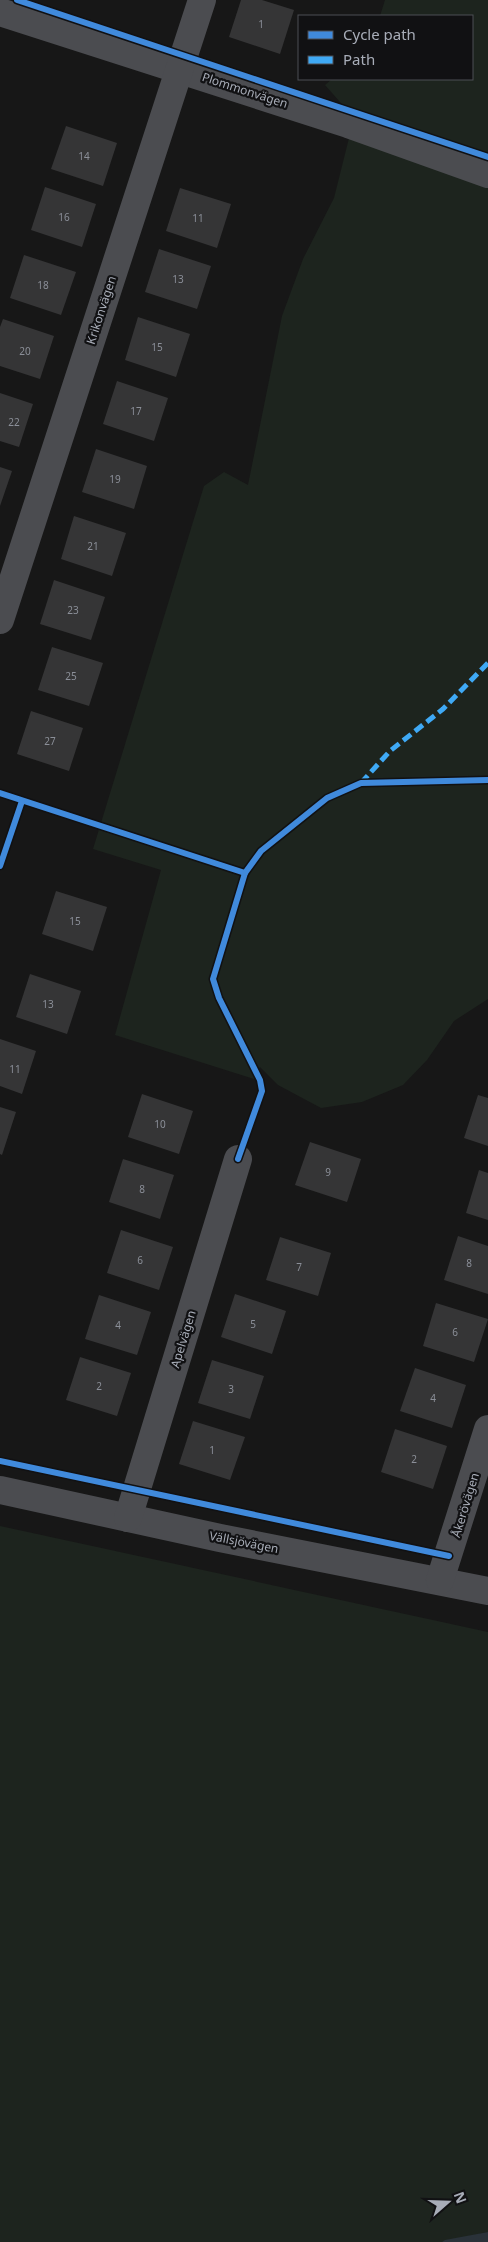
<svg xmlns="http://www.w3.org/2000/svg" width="488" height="2242" viewBox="0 0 488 2242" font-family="'Noto Sans',sans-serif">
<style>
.green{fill:#1d241e}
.water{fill:#2a3239}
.building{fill:#353536}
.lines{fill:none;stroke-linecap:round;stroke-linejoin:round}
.path{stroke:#4d4e52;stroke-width:3;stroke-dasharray:2.5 4;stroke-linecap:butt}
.minor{stroke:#4b4c50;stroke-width:28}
.quiet{stroke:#3fa9f5;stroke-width:5;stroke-dasharray:10 5;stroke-linecap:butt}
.cycleway-casing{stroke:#111113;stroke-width:9}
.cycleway{stroke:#408adc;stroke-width:6}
.labels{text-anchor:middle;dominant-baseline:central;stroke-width:4.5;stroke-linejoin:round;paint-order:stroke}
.number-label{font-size:10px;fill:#8b8f98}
.street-label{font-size:12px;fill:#a8adb8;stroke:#111113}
</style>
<rect width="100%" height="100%" fill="#171717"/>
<!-- green -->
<g class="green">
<polygon points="385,0 488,0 488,999 454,1021 427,1060 403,1085 362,1102 321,1108 278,1085 260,1067 254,1079 115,1035 161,870 93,849 204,486 224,472 248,485 282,316 303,259 334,198 354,118 325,85 332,79 472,79 472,16 380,16"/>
<polygon points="0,1526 488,1632 488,2232 442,2242 0,2242"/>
</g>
<!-- water -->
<polygon class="water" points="488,2232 488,2242 442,2242 445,2240"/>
<!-- building -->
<g class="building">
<polygon points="241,0 262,0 294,10 280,54 229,37"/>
<polygon points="66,126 117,143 103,186 51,169"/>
<polygon points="45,187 96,204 82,247 31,230"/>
<polygon points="180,188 231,204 217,248 166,231"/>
<polygon points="159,249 211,266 197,309 145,292"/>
<polygon points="24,255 76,272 61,315 10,298"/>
<polygon points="138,317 190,334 176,377 125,360"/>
<polygon points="3,319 54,336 40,379 0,366 0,327"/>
<polygon points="117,381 168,398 154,441 103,424"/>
<polygon points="0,393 33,404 19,447 0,441"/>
<polygon points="96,449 147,466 134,509 82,492"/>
<polygon points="0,467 12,471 0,506"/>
<polygon points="74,516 126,533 112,576 61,559"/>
<polygon points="54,580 105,597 91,640 40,624"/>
<polygon points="52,647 103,663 89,706 38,690"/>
<polygon points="31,711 83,728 69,771 17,754"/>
<polygon points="56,891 107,907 93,951 42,934"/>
<polygon points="30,974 81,991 67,1034 16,1017"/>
<polygon points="0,1039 36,1051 22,1094 0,1086"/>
<polygon points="142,1094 193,1111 179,1154 128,1137"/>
<polygon points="478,1095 488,1098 488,1146 464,1138"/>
<polygon points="0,1107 16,1112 2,1155 0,1154"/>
<polygon points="310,1142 361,1159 347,1202 295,1185"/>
<polygon points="123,1159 174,1175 160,1219 109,1202"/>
<polygon points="479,1170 488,1173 488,1220 466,1213"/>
<polygon points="121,1230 173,1247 159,1290 107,1273"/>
<polygon points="458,1236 488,1246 488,1294 444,1280"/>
<polygon points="280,1237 331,1253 318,1296 266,1280"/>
<polygon points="235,1294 286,1311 272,1354 221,1337"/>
<polygon points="99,1295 151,1312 137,1355 85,1339"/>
<polygon points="436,1303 488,1319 474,1362 423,1346"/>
<polygon points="80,1357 131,1373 117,1416 66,1400"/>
<polygon points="212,1360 264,1376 250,1419 198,1403"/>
<polygon points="415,1368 466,1385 452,1428 400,1411"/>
<polygon points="193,1421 245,1437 230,1480 179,1464"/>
<polygon points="395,1429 447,1446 433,1489 381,1472"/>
</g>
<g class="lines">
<!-- path -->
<polyline class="path" points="0,866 22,801"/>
<!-- minor -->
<g class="minor">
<polyline points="0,12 348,124 488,174"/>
<polyline points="0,620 202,0"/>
<polyline points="0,1490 220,1538 488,1591"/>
<polyline points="128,1518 238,1159"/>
<polyline points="440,1580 488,1429"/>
</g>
<!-- quiet -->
<polyline class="quiet" points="361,783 390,751 443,709 488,663"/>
<!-- cycleway casing -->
<g class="cycleway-casing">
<g id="cycleway">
<polyline points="17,0 488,157"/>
<polyline points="0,793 245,873"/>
<polyline points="0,866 22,801"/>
<polyline points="238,1159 262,1091 260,1080 219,998 213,979 245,873 261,851 327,798 361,783 488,780"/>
<polyline points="0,1461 449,1556"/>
</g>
</g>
<!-- cycleway -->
<use href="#cycleway" class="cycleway"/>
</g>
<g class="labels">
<!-- number labels -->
<g class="number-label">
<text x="261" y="24">1</text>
<text x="84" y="156">14</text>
<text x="64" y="217">16</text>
<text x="198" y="218">11</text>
<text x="178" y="279">13</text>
<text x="43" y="285">18</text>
<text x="157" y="347">15</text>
<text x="25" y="351">20</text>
<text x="136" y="411">17</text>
<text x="14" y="422">22</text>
<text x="115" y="479">19</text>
<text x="93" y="546">21</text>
<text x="73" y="610">23</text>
<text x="71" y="676">25</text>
<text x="50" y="741">27</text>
<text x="75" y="921">15</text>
<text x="48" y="1004">13</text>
<text x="15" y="1069">11</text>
<text x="160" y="1124">10</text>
<text x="328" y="1172">9</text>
<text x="142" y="1189">8</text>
<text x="140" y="1260">6</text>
<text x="469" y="1263">8</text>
<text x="299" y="1267">7</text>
<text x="253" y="1324">5</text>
<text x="118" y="1325">4</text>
<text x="455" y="1332">6</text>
<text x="99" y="1386">2</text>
<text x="231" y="1389">3</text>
<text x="433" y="1398">4</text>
<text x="212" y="1450">1</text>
<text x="414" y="1459">2</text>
</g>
<!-- street labels -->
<g class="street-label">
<text transform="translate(245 90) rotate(18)">Plommonvägen</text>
<text transform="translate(101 310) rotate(-72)">Krikonvägen</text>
<text transform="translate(183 1339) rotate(-73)">Apelvägen</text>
<text transform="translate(465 1505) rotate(-73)">Åkerövägen</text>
<text transform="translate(244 1542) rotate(11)">Vällsjövägen</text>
</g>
</g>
<!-- legend -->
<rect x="298" y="15" width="175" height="65" fill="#111113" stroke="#4d4f55"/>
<rect x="308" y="31" width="25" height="8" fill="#408adc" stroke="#4d4f55"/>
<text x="343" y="40" font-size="15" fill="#a8adb8">Cycle path</text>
<rect x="308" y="56" width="25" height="8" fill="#3fa9f5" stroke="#4d4f55"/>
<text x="343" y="65" font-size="15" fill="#a8adb8">Path</text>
<!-- north arrow -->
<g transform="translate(448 2202) rotate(70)" stroke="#111113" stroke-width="4" paint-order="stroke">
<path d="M0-4L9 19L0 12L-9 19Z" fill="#a8adb8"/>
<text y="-8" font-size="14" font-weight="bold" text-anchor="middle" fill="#a8adb8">N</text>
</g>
</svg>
